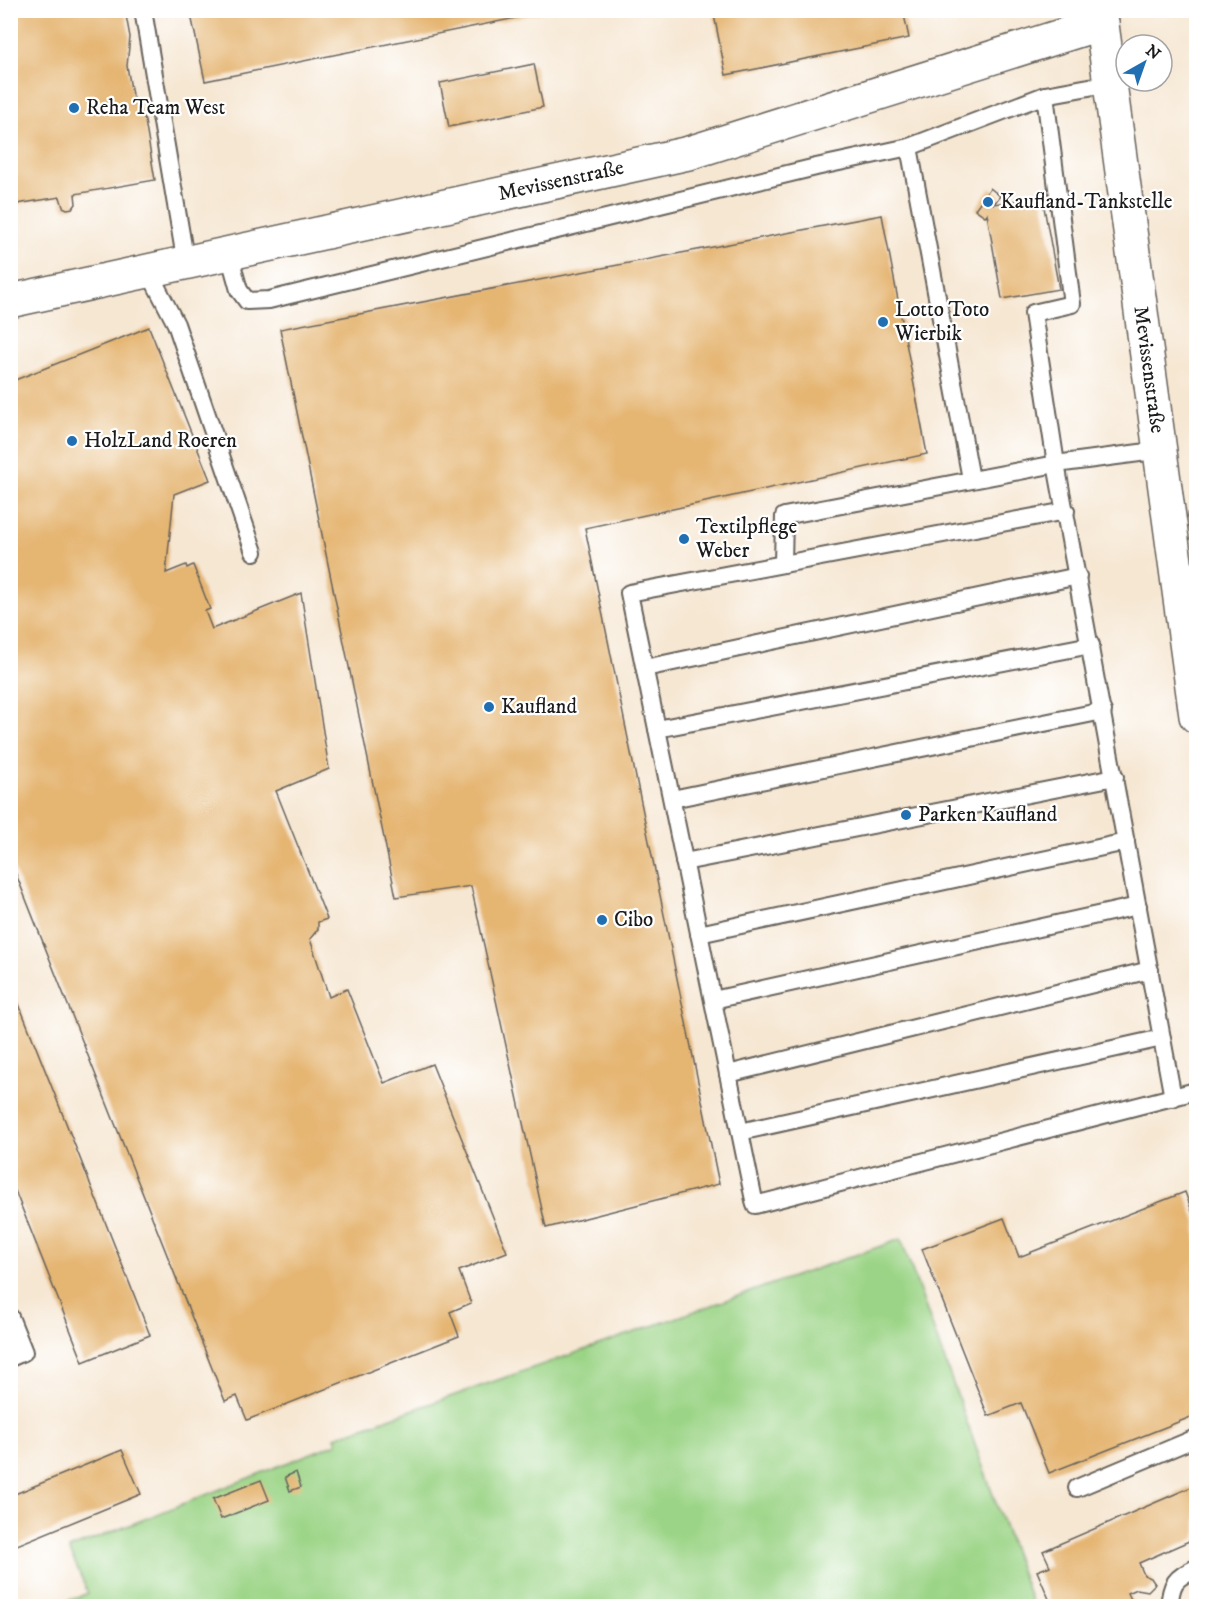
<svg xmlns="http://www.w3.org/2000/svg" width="1207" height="1617" viewBox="0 0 1207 1617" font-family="'IM FELL DW Pica',serif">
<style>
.green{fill:#9bd486;stroke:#5c7851;stroke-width:1.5}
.building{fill:#e5b572}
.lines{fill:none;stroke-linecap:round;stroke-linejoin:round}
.service-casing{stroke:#68635c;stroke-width:20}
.minor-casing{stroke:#68635c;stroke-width:36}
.service{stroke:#fff;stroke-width:16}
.minor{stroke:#fff;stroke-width:33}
.poi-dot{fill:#1f6fb2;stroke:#fff;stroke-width:2}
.labels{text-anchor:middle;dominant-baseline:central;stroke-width:4.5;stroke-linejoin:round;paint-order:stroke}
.poi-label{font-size:21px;fill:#1c1c1c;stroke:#fff;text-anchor:start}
.street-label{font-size:21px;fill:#1c1c1c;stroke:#fff}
</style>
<rect width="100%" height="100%" fill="#fff"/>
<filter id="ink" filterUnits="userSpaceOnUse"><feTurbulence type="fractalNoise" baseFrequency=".0167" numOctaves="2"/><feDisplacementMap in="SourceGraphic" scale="12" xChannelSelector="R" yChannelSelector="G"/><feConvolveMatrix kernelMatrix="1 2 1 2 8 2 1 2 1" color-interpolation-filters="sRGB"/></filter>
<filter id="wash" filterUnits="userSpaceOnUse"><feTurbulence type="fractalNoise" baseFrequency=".008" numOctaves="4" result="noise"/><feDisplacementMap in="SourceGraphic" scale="24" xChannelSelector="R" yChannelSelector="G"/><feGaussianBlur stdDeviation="1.35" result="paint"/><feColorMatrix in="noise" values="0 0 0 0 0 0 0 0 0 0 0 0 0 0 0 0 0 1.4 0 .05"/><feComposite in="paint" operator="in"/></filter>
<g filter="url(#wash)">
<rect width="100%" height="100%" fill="#f6e7d3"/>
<!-- green -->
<polygon class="green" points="901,1239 1033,1606 54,1606 88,1593 69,1549 337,1443 335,1437"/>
<g id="blocks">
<!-- building -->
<g class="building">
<polygon points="10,10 125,10 130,37 127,66 132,95 145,121 155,180 75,194 76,204 73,208 67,209 63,207 60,197 10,205"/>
<polygon points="190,10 545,10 545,12 205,81"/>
<polygon points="713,10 903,10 909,38 726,75"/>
<polygon points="534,64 543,107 449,127 440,83"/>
<polygon points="990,188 1000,196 994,204 1042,196 1059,289 1002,299 987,214 985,216 975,209"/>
<polygon points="882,215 927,454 585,528 719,1184 546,1228 471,886 396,897 280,329"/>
<polygon points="149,327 210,480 174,494 166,573 186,565 187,568 193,565 210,609 205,611 212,629 301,593 329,769 276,791 327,919 318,922 318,929 310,939 329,997 347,989 384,1083 432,1064 507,1252 459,1271 471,1303 450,1312 459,1336 247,1420 237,1396 225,1401 10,859 10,382"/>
<polygon points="11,984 150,1335 83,1362 10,1178"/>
<polygon points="1185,1192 1196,1222 1196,1415 1049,1473 1021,1403 988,1416 922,1249 1004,1218 1019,1257"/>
<polygon points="122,1450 141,1494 10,1548 10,1496"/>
<polygon points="296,1472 301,1487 290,1491 285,1477"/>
<polygon points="261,1480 269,1500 221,1519 213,1499"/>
<polygon points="1196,1485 1196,1538 1139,1563 1144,1575 1151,1578 1155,1584 1148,1591 1137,1589 1128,1593 1134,1606 1052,1606 1037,1571 1050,1566 1043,1551"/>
</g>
</g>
</g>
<g filter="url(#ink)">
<use href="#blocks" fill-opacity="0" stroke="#68635c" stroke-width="1.5"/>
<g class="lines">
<!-- service casing -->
<g class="service-casing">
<g id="service">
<polyline points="143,10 186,264"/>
<polyline points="1045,95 1072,304 1033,313 1056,464 1173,1098"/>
<polyline points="229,254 239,290 247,301 269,300 816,167 909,147"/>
<polyline points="149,272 176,324 254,552"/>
<polyline points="971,479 909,147 1045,95 1111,83"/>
<polyline points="1066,511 629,593 755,1205 1196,1091"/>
<polyline points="783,564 784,516 1056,464 1162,450"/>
<polyline points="645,668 1078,576"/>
<polyline points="657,729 1091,645"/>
<polyline points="672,799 1103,711"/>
<polyline points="684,862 1115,777"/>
<polyline points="699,934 1126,842"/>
<polyline points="713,1000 1138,906"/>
<polyline points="728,1074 1150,970"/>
<polyline points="740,1132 1162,1038"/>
<polyline points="10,1317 24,1352 10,1358"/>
<polyline points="1077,1488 1196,1438"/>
<path d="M1169,1606C1172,1582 1174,1579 1196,1568"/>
</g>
</g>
<!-- minor casing -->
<g class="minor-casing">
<g id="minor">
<path id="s1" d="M1100,10L1196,716"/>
<path id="s2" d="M10,301L689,153L1102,23"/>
</g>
</g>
<!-- service -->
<use href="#service" class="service"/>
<!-- minor -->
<use href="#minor" class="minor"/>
</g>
</g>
<!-- markers -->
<g class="poi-dot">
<circle cx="74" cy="108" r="6"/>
<circle cx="988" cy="202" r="6"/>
<circle cx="883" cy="322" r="6"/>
<circle cx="72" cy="441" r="6"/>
<circle cx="684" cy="539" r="6"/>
<circle cx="489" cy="707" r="6"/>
<circle cx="906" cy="815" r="6"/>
<circle cx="602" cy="920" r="6"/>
</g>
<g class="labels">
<!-- poi labels -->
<g class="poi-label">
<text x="86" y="108">Reha Team West</text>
<text x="1000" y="202">Kaufland-Tankstelle</text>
<text x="895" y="310">Lotto Toto<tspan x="895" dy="24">Wierbik</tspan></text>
<text x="84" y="441">HolzLand Roeren</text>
<text x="696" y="527">Textilpflege<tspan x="696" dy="24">Weber</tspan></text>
<text x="501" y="707">Kaufland</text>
<text x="918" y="815">Parken Kaufland</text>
<text x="614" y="920">Cibo</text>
</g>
<!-- street labels -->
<g class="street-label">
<text stroke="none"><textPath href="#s2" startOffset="564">Mevissenstraße</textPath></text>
<text stroke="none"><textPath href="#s1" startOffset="363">Mevissenstraße</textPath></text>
</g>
</g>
<!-- margin -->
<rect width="1207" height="1617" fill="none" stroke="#fff" stroke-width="36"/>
<!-- north arrow -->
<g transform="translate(1144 63) rotate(40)"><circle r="28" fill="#ffffff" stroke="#a4a4a4" stroke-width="1.5"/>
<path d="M0-4.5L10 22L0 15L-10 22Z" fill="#1f6fb2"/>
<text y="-9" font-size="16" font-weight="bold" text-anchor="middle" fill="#1c1c1c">N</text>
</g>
</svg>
